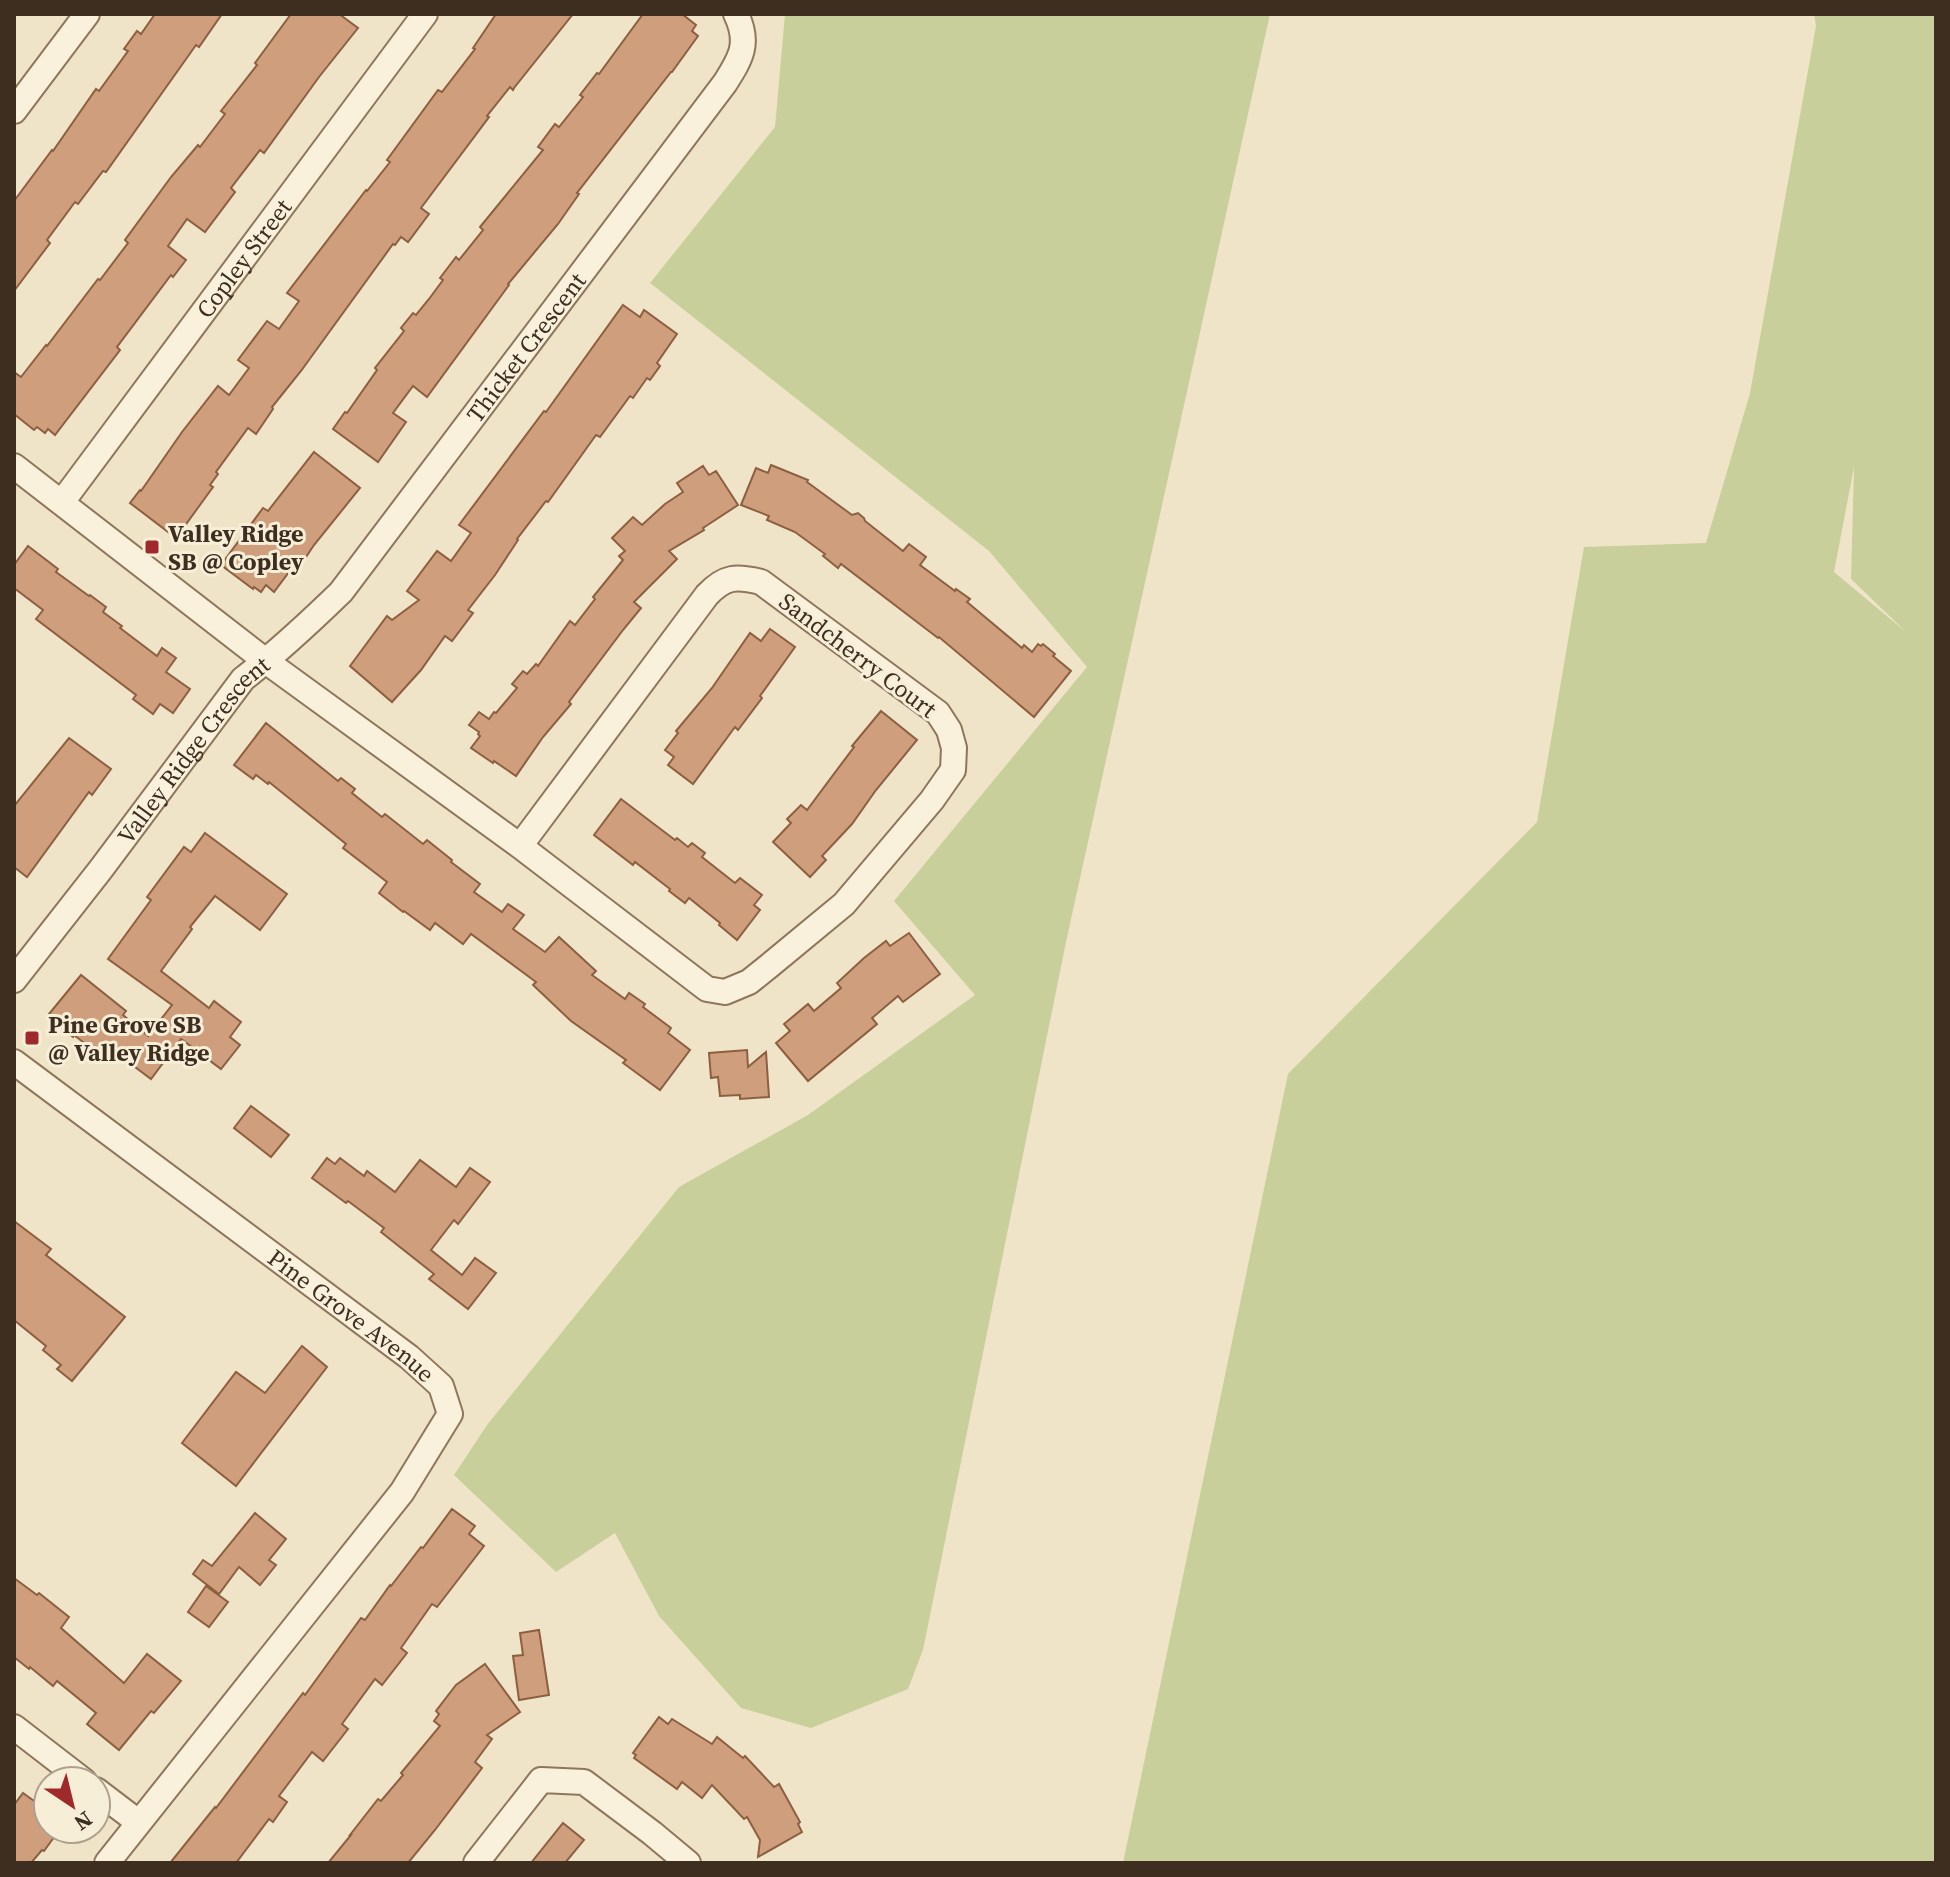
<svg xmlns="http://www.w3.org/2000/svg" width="1950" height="1877" viewBox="0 0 1950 1877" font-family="'Source Serif 4',serif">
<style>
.green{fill:#c9cf9b;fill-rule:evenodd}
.building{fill:#cf9f7d;stroke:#8d5f41;stroke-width:2}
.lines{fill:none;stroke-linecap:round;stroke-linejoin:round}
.street-casing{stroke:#8d765c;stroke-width:28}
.street{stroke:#faf1dc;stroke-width:24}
.poi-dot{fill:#9e2a2b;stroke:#f7eed8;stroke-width:3}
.labels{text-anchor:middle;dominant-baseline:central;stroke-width:6;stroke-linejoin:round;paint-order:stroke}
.street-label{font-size:24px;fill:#3d2e20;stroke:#f7eed8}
.poi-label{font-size:24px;font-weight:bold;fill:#3d2e20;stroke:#f7eed8;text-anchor:start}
</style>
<rect width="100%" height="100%" fill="#f0e4c8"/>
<!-- green -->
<g class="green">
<polygon points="785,14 1270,14 1066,942 923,1650 908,1689 811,1728 741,1708 659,1616 615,1533 556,1572 454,1475 487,1425 679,1187 808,1115 975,995 894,901 1087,667 989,551 650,283 775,127"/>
<path d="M1814,14H1936V1863H1123L1288,1074L1537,822L1584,547L1706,543L1750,393L1816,26ZM1854,467L1851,579L1906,632L1834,572Z"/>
</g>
<!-- building -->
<g class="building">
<polygon points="155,14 222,14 199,47 196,45 106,172 103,171 78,204 75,202 47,240 50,243 14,291 14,201 52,150 53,151 96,89 99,91 128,51 124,49 137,31 141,34"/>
<polygon points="291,14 339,14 358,28 319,77 264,153 260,150 231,188 235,192 205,232 187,219 168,246 186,260 173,277 171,275 117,347 120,350 55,435 48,429 45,433 37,427 34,430 14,414 14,372 21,377 46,345 47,346 98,279 100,280 128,243 125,240 171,177 198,145 200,147 225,114 221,111 257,65 255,63"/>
<polygon points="496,14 573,14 514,88 513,90 510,87 487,116 489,117 421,208 429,214 408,242 401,237 395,245 393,244 301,371 272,407 273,409 256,434 248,428 216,472 218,474 210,485 213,487 176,538 130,503 140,490 141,491 182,432 218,386 229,395 249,368 238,360 267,321 279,329 299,301 287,293 366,190 367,191 390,162 387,160 438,90 442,92 475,49 473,48"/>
<polygon points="643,14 682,14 696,25 692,31 698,36 672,72 671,72 577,193 579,194 558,224 508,284 509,285 427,397 413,386 393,413 406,422 378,462 333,429 345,412 347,413 377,370 375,368 404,331 401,328 413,313 416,315 429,299 443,280 440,278 456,257 459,260 483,230 480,227 543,150 538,147 555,124 559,127 583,97 580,95 597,73 599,74"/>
<polygon points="623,305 640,317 644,310 677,334 657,363 660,366 650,380 647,378 633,398 630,396 600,437 596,435 548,502 546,501 517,539 518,540 495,575 468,610 473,613 452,641 445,636 421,670 392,702 350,666 387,616 392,620 419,600 407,591 437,551 451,561 471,533 459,525 544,411 546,412"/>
<polygon points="314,452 360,488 314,545 302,563 298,560 274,592 266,585 261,592 254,587 253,589 221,565 263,508 268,511"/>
<polygon points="771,465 808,480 807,482 852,515 858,513 864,518 865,521 903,551 909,544 926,557 920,565 955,591 956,589 970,599 967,602 1022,648 1024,645 1032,652 1038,644 1041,646 1043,644 1055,654 1053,656 1071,671 1034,717 939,637 938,638 841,564 838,568 823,556 825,554 795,532 767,520 769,516 741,505 756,468 768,473"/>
<polygon points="703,466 709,475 716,471 738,505 703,528 704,530 669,551 677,559 634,602 641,608 623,630 569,702 571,704 543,737 516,776 494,761 493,763 471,748 480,736 478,734 479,732 469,725 479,712 489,719 494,712 496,713 517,688 512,684 523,671 527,674 536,664 538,666 570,621 575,625 595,599 593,597 623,560 619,556 625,551 612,538 633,517 642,525 665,504 683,492 677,483"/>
<polygon points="28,546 58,569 56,572 89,596 90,595 106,607 103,612 122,626 120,628 157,656 162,648 176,658 166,672 190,689 173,713 160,704 153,714 133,699 136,695 36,619 43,610 14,588 14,565"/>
<polygon points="770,629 795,647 760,696 762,698 738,730 735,727 693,784 668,765 674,757 665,750 678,733 676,731 712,688 750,633 761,641"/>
<polygon points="881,711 917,740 876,790 852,824 822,856 826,860 810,877 773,842 791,823 787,819 801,805 807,810 854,747 852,746"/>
<polygon points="266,723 338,781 341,778 355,789 352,793 382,817 385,814 423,844 427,840 452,860 451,862 480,884 474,892 502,912 508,904 524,915 513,929 545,952 559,937 596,971 592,975 625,999 629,993 645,1004 643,1007 671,1028 668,1033 690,1050 660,1090 623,1063 626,1060 571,1021 533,985 536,982 471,934 463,944 435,923 430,930 404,911 403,912 379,893 387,882 343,848 346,844 269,782 268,784 256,775 253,779 234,765"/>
<polygon points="69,738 111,769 92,795 89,792 27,877 14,867 14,806"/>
<polygon points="621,799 675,840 677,838 688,847 692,843 705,853 702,857 735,883 740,878 762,895 754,905 760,910 737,940 719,925 720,923 689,898 685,903 669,891 670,889 635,862 633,865 594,835"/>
<polygon points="205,833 287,894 260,930 215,896 190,927 192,929 161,971 209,1008 214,1001 241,1022 230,1037 240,1045 221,1069 181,1039 151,1079 119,1055 113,1062 99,1051 97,1053 74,1035 73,1037 57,1024 58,1022 49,1014 81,975 126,1011 123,1015 148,1036 172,1005 108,959 151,900 147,897 184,847 191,852"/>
<polygon points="909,933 940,974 903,1002 898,996 872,1018 877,1024 808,1081 776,1043 790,1031 784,1024 808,1004 814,1011 841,988 837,983 864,958 886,941 890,946"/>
<polygon points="747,1050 748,1067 766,1052 769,1097 740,1099 740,1095 720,1096 718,1077 711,1078 709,1053"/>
<polygon points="251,1106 289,1135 271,1157 234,1128"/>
<polygon points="327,1158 335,1164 340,1158 364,1176 367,1171 395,1192 420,1160 456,1187 470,1168 490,1182 458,1224 454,1220 431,1250 462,1275 475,1258 496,1273 468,1309 429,1279 434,1274 381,1232 384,1228 348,1201 346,1203 312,1178"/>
<polygon points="14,1221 51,1249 46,1255 125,1317 72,1381 57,1369 61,1365 43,1350 46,1346 14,1320"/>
<polygon points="302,1346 327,1367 236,1486 182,1443 236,1372 265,1393"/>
<polygon points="452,1509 475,1526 469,1534 484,1546 437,1607 432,1604 401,1648 407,1653 382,1685 375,1679 342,1724 348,1729 323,1761 312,1752 279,1796 287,1802 273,1822 269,1819 236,1863 170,1863 215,1807 216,1808 277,1727 303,1693 305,1695 361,1618 365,1620 390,1585 391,1586 421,1547 423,1548"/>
<polygon points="255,1513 286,1539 269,1560 276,1565 260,1585 239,1567 219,1594 193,1574 203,1560 212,1566"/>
<polygon points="14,1578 37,1595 39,1593 69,1617 61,1628 124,1683 147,1654 181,1681 154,1713 151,1711 119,1750 87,1724 96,1713 57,1681 53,1686 30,1667 29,1669 14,1657"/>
<polygon points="206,1586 228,1602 209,1627 188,1612"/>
<polygon points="539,1630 549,1695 519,1700 513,1656 523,1655 520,1633"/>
<polygon points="485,1664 520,1712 487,1735 492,1739 475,1762 482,1768 435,1830 408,1863 328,1863 351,1835 350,1835 378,1799 381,1801 403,1775 401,1773 440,1726 434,1721 439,1714 436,1711 456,1685"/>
<polygon points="659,1717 668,1724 672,1719 712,1744 717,1737 743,1758 745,1756 774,1787 779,1784 800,1822 798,1824 802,1832 758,1857 760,1840 747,1817 744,1819 712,1785 702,1798 682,1782 677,1789 634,1758 636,1755 633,1753"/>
<polygon points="23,1793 48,1811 48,1829 57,1833 44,1851 42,1850 31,1863 14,1863 14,1805"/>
<polygon points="563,1823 584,1840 565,1863 531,1863"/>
</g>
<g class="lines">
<!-- street casing -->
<g class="street-casing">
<g id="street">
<polyline points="14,111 87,14"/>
<path d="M14,466L267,662L520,846L707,989L725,992L749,982L769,966L844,904L932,800L953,770L954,748L949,730L938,713L761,582C736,576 725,576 707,595L520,846"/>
<path id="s1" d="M62,502L425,14"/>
<path id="s2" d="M14,980L101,869L243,679C278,652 309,623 341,592L725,83C741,58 750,43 736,14"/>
<path id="s3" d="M14,1062L409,1357L441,1386L450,1414L402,1492L107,1863"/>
<polyline points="14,1727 84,1781"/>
<polyline points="96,1790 138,1822"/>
<polyline points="476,1863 541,1780 584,1782 652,1833 688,1863"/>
</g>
</g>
<!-- street -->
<use href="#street" class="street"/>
</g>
<!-- markers -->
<g class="poi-dot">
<rect x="144" y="539" width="16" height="16" rx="4"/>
<rect x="24" y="1030" width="16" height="16" rx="4"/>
</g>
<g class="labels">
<!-- street labels -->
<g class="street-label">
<text stroke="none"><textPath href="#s1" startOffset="304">Copley Street</textPath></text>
<text stroke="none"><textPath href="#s2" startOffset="816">Thicket Crescent</textPath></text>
<text transform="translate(858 655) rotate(37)">Sandcherry Court</text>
<text stroke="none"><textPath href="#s2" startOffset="292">Valley Ridge Crescent</textPath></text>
<text stroke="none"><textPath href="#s3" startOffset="422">Pine Grove Avenue</textPath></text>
</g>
<!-- poi labels -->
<g class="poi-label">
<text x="168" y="533">Valley Ridge<tspan x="168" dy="28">SB @ Copley</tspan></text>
<text x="48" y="1024">Pine Grove SB<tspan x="48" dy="28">@ Valley Ridge</tspan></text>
</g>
</g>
<!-- border -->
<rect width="1950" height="1877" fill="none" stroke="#3d2e20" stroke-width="32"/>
<!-- north arrow -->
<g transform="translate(72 1805) rotate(145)"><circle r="38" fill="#f7eed8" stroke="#ada18e" stroke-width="2"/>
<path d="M0-6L14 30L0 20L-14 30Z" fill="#9e2a2b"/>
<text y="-12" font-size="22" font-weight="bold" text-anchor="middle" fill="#3d2e20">N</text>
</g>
</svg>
